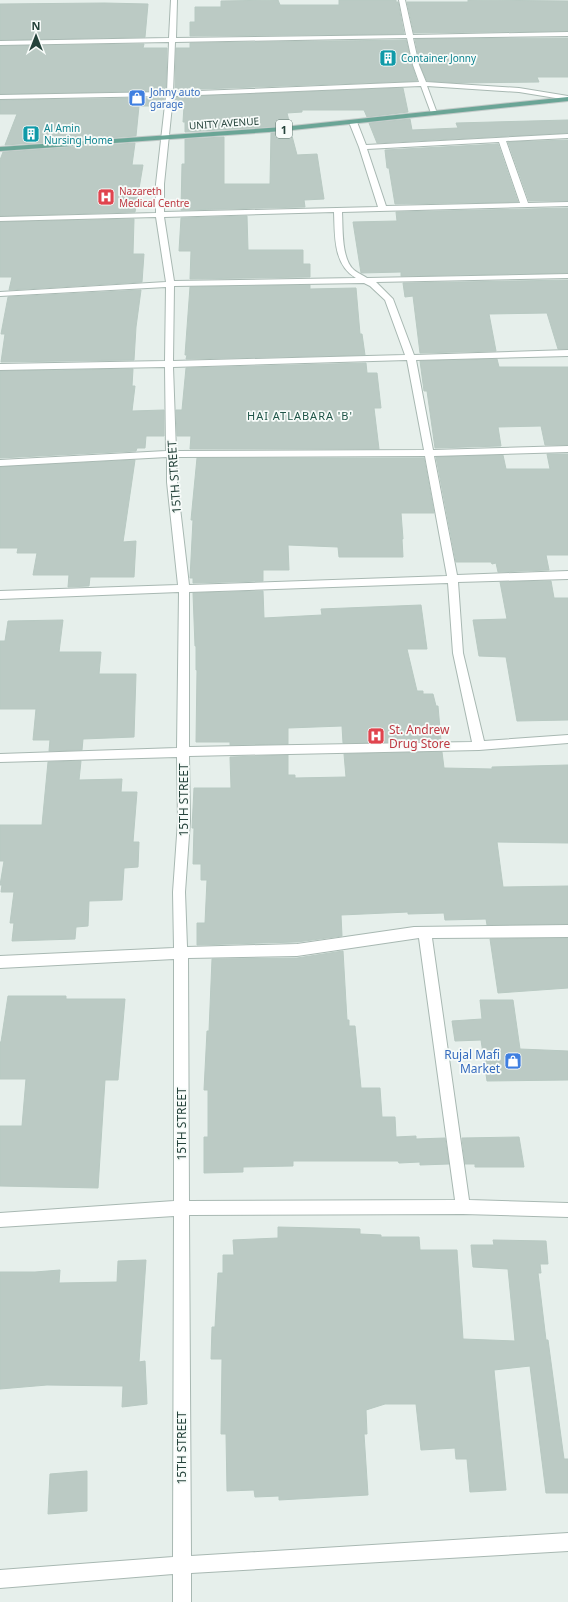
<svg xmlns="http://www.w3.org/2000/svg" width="568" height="1602" viewBox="0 0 568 1602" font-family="'Noto Sans',sans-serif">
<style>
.building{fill:#bbcac4;stroke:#b8c9c2}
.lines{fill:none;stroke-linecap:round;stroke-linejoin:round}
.minor-casing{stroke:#a8b8b2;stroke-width:2}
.major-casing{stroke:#c2cac8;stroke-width:2}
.minor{fill:#fff;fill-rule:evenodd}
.major{fill:#6aa596;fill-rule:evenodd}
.labels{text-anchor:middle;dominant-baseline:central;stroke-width:3.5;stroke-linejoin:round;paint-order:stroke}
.far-culture-label{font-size:10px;fill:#0d838f;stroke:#f7fbf9;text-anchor:start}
.far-shop-label{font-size:10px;fill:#366cbe;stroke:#f7fbf9;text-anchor:start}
.far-street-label{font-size:10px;fill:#24423a;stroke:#f7fbf9}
.far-health-label{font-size:10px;fill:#be3a42;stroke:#f7fbf9;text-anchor:start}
.shield{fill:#f7fbf9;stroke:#637a73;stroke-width:1}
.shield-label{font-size:11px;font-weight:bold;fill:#24423a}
.far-neighbourhood-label{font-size:11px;letter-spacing:1px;fill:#1f5548;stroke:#f7fbf9}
.street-label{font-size:12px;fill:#24423a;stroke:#f7fbf9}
.health-label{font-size:12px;fill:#be3a42;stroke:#f7fbf9;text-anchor:start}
.shop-label{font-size:12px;fill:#366cbe;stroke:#f7fbf9;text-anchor:end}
</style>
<rect width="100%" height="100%" fill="#e6efeb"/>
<!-- building -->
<g class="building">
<polygon points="278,0 280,5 339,5 339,0 396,0 396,2 398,2 404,34 190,36 190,22 195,22 195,7 221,7 221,1"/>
<polygon points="468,0 568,1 568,31 414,33 407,2 468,2"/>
<polygon points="104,3 148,4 145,37 0,40 0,4"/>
<polygon points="568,38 568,77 537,77 539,82 460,83 427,81 420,65 415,39"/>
<polygon points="406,40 412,65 417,81 175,90 176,48 190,48 190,43"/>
<polygon points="144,44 143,48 167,48 166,91 0,94 0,46"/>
<polygon points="403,88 408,112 367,117 364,110 302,110 302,112 287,113 290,125 283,126 185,132 185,122 183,122 184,106 173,106 174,97"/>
<polygon points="164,98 163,106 139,106 136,136 5,145 17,114 0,114 0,100"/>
<polygon points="410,119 412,130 458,128 456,123 568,120 568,133 377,143 369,123"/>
<polygon points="291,132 297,155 317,154 324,199 304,200 305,207 181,210 182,164 185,164 185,139 224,137 224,184 270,184 271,133"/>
<polygon points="568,140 568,201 529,201 508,142"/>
<polygon points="135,143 132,165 143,165 135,212 0,216 0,160 3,152"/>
<polygon points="498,144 518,202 395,204 389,168 387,168 385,150"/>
<polygon points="568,208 568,273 401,276 401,272 361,273 353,222 397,221 396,212"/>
<polygon points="247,216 248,250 303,250 303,264 310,264 310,277 190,279 191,251 179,251 181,218"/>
<polygon points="134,219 133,254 144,254 142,282 9,290 12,277 0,277 0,222"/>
<polygon points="568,280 568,349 558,349 547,313 489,314 496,351 420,353 413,296 405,297 403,283"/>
<polygon points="310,285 310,289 356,288 360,334 362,334 365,355 186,359 187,355 185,355 190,287"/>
<polygon points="141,290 136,327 134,360 1,362 5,334 1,334 8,297"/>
<polygon points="497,359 499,367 568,367 568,445 545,445 541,426 498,427 501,446 435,448 427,391 424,391 420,361"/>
<polygon points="366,363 367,373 377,373 381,408 374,408 379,449 190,449 191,436 177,436 176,410 182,410 186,368"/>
<polygon points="133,369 132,386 135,386 132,411 164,410 164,436 146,436 145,448 137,448 136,451 0,458 0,371"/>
<polygon points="547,454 568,454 568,555 546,555 549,570 498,572 496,563 492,564 491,562 456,562 436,457 503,455 506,469 550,469"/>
<polygon points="197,458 424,458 434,513 401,513 403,539 402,539 403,557 339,557 338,547 288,545 289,570 263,570 263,581 193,583 193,578 190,578 193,520 191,520"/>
<polygon points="135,460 123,542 136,541 134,577 90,577 89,586 68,587 69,575 33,575 37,553 17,553 18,548 0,548 0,467"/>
<polygon points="551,581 554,598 568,598 568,720 517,721 506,657 479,656 473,620 507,619 500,582"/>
<polygon points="263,591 264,618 322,615 321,609 421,605 427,649 407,649 417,691 423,691 423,694 433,694 436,706 438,706 441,741 343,743 342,726 288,728 288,744 230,745 230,742 196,742 197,670 196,670 196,646 195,646 193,593"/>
<polygon points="63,620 59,652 101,652 99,674 136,674 134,737 83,739 82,750 49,751 50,740 33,740 36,709 0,709 0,641 5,641 8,621"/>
<polygon points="442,752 444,768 492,769 492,767 568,765 568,843 497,842 503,887 568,886 568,924 487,925 486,919 445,920 444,913 408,914 408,912 341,915 342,936 297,942 197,945 197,923 205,923 207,880 201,880 201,864 193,864 194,828 192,828 194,788 231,788 230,757 288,755 288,775 295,775 295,778 346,777 344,754"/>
<polygon points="81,761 79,780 122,779 121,792 137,792 133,842 139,842 138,867 124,868 122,900 89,901 88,926 76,927 75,939 12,941 14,923 10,923 14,892 1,892 2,885 0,885 4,861 0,861 0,825 42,825 48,762"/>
<polygon points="568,938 568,988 498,993 490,939"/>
<polygon points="343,951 347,1020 349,1020 349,1026 355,1026 361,1088 380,1088 382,1117 395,1117 396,1137 416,1136 416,1139 445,1138 449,1164 420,1165 420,1162 399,1163 398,1161 293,1161 293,1166 243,1167 243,1172 204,1173 204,1137 208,1137 208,1090 204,1090 207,1031 209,1031 212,959 297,958"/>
<polygon points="8,996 66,996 66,999 125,999 118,1080 105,1080 98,1188 0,1186 0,1126 22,1126 26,1079 0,1079 0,1042 1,1042"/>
<polygon points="480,1000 513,1000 520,1049 568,1051 568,1080 487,1081 481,1040 455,1041 452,1021 482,1019"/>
<polygon points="519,1137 524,1167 475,1167 475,1164 465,1164 462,1138"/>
<polygon points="278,1227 360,1229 360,1234 381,1235 381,1237 419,1237 420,1250 457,1250 463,1339 515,1341 508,1269 473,1267 471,1245 494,1245 493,1240 546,1241 548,1264 540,1264 541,1273 538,1273 546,1340 548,1340 564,1459 568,1459 568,1493 546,1493 530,1366 494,1370 506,1490 470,1492 467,1459 456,1459 455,1448 421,1450 416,1404 385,1404 366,1410 367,1434 364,1434 368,1495 279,1500 279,1496 255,1497 254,1490 227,1491 226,1434 221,1434 222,1359 211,1359 212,1327 215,1327 218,1273 223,1273 223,1255 234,1255 233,1240 278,1238"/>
<polygon points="146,1260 139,1362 145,1361 147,1404 122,1407 123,1386 47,1385 0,1389 0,1272 35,1272 60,1270 59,1283 117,1282 118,1261"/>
<polygon points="87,1471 87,1511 48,1514 50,1474"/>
</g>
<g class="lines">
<!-- minor casing -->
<g class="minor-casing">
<path id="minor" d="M171,0H177L176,38L406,35L399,0H405L413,35L568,32V36L413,38L419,65L426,82L519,88L568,96V100L519,92L427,86L437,113L434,115L431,113L421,86L173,96L164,184V212L378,207L359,147L349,122L353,120L357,122L366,145L568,134V138L506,141L528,203L568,202V206L342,212C343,228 341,259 354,270C357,273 363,275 367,278L568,274V278L376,282L393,299L414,355L568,350V356L416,360L433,450L568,446V452L434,456L457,575L568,571V579L458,582L463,653L484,741L568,735V743L479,750L189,756L190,821L185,892L187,947L297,944L414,927L568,925V937L432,938L469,1200L568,1203V1217L463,1214L189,1215L191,1556L568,1533V1551L191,1573V1602H173V1574L0,1588V1570L173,1557L174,1216L0,1227V1213L174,1201V959L0,968V956L174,948L173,892L178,821L177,757L0,762V754L177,748L179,592L0,599V591L178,585L167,482V457L0,466V460L166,451L165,367L0,370V364L165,361L166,287L0,296V292L166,282L156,217L0,221V217L156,213V184L166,96L0,99V95L167,92L169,42L0,45V41L169,38ZM407,38L413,65L419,82L173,92L175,42ZM499,142L520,203L386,206L367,149ZM334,212C335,235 333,265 356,278L174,281L164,217ZM364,283L370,286L385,300L405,355L173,361L174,286ZM407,360L424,450L176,451L173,367ZM425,456L447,576L189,585L177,482L176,457ZM448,583L453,653L472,742L189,747V592ZM419,938L455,1200L189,1201L188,958L297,956Z"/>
</g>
<!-- major casing -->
<g class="major-casing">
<polygon id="major" points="568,97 568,101 283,131 0,151 0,147 283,127"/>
</g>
<!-- minor -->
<use href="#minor" class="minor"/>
<!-- major -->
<use href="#major" class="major"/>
</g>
<!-- icons -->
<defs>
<g id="building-square" transform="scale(0.9)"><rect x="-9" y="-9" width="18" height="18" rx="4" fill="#0f9aa8" stroke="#f7fbf9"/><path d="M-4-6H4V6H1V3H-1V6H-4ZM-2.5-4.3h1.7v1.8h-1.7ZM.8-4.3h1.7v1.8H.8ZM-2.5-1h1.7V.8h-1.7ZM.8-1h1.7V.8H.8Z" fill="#fff"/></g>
<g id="shop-square" transform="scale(0.9)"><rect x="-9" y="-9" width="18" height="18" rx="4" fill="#3f7fe0" stroke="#f7fbf9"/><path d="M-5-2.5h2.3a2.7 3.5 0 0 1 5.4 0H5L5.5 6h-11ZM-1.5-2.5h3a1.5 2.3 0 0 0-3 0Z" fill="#fff"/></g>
<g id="hospital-square" transform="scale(0.9)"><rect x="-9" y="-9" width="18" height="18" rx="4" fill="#e0444e" stroke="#f7fbf9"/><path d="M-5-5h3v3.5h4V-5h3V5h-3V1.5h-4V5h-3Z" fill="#fff"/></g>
</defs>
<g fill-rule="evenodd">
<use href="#building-square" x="388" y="58"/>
<use href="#shop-square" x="137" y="98"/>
<use href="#building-square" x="31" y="134"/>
<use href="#hospital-square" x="106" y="197"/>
<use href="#hospital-square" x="376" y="736"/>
<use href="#shop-square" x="513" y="1061"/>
</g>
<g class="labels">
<!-- far-culture labels -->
<g class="far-culture-label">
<text x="401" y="58">Container Jonny</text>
<text x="44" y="128">Al Amin<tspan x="44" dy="12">Nursing Home</tspan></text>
</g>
<!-- far-shop labels -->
<g class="far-shop-label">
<text x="150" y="92">Johny auto<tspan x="150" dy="12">garage</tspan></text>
</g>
<!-- far-street labels -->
<g class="far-street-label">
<text transform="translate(224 123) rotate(-4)">UNITY AVENUE</text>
</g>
<!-- far-health labels -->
<g class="far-health-label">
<text x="119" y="191">Nazareth<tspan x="119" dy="12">Medical Centre</tspan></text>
</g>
<!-- shield labels -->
<rect class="shield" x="276" y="120" width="16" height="18" rx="3"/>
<g class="shield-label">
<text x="284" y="129">1</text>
</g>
<!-- far-neighbourhood labels -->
<g class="far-neighbourhood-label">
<text x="300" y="415">HAI ATLABARA 'B'</text>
</g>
<!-- street labels -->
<g class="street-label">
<text transform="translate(174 477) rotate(-94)">15TH STREET</text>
<text transform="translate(183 800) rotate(-90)">15TH STREET</text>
<text transform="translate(181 1124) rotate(-90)">15TH STREET</text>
<text transform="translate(181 1448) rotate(-90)">15TH STREET</text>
</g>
<!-- health labels -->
<g class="health-label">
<text x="389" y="729">St. Andrew<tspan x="389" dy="14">Drug Store</tspan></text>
</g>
<!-- shop labels -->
<g class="shop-label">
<text x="500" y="1054">Rujal Mafi<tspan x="500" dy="14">Market</tspan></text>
</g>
</g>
<!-- north arrow -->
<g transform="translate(36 36)" stroke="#f7fbf9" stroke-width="3" paint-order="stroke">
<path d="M0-3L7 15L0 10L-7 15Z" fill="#24423a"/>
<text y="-6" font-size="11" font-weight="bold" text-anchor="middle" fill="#24423a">N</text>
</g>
</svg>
